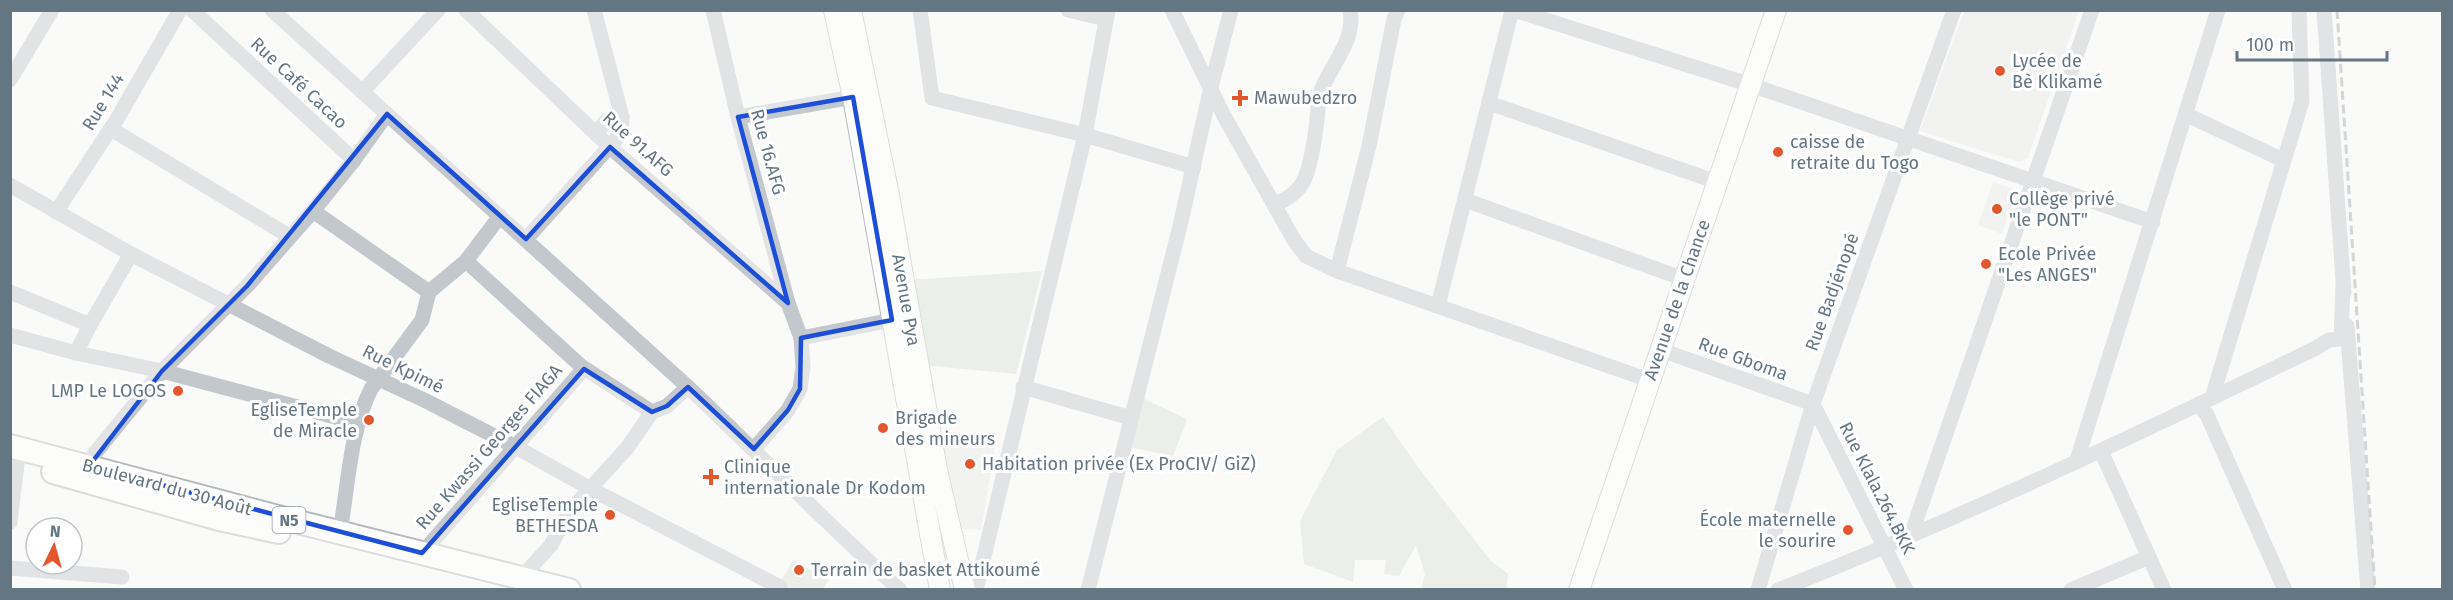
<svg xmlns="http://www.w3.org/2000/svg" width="2453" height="600" viewBox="0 0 2453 600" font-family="'Fira Sans',sans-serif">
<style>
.built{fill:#e8e9e9}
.green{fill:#dadfd7}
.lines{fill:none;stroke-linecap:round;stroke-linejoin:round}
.major-casing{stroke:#b5babe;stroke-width:22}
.highway-casing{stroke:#b4b9bd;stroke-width:26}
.minor{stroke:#c3c8cc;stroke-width:15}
.major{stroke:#fff;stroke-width:20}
.highway{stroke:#fff;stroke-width:22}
.rail{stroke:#a2aab0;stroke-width:3;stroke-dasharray:9 4.5;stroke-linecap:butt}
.marked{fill:none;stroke:#1d4ed8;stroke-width:4.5;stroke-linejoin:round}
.poi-dot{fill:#e4572e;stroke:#fff;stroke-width:2}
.labels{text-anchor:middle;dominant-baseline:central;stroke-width:6;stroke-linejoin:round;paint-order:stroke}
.shield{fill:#fff;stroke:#939fa8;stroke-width:1.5}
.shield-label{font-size:16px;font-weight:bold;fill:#657683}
.poi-label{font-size:18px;fill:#657683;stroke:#fff;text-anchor:start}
.street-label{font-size:18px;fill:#657683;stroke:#fff}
</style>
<rect width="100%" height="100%" fill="#fafaf8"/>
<!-- built -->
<g class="built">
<polygon points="1964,11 2079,11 2028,158 2019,162 1920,131"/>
<polygon points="1993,182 2014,189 2016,193 2002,234 1978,225"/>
<polygon points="939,434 996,442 981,530 955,528"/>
</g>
<!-- green -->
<g class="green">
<polygon points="1042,271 1016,374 923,365 910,280"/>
<polygon points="1144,399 1187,419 1173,456 1130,447"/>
<polygon points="1383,417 1417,466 1490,560 1508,574 1506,589 1421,589 1425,574 1416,545 1399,576 1384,574 1386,560 1355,560 1353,582 1304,564 1300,521 1337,450"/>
<polygon points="793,560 829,580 823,589 792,589 780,583"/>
</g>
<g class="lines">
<!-- major casing -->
<g class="major-casing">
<g id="major">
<polyline points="834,10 853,97 940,590"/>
<polyline points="851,10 888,190 937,470 965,590"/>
<polyline points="1579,590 1776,10"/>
</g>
</g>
<!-- highway casing -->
<g class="highway-casing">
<g id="highway">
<polyline points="10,446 274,516 569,590"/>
<polyline points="53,472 219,519 279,532"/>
</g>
</g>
<!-- minor -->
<g class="minor">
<polyline points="192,10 354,160"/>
<path d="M272,10L688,387C759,454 827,524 900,590"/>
<polyline points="466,10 610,147 788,303"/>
<polyline points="713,10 738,117 788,303 801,338 803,367 800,389 788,410 754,449"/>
<polyline points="920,10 932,98 1085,135 1194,167"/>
<polyline points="1068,10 1106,19"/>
<polyline points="1172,10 1224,116 1294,240 1306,256 1337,271 1649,380"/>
<polyline points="1514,10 1751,85 2153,222"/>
<polyline points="2324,10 2344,293"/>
<polyline points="10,80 52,10"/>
<polyline points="362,92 438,10"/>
<polyline points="1489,103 1717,182"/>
<polyline points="2187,115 2283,160"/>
<polyline points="738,117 853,97"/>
<polyline points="111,129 289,236"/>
<polyline points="596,134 607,120 622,117"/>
<polyline points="10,185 131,254 329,356 424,400 514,446 591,489 780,587"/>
<polyline points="1465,200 1684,279"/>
<path d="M1274,205C1287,199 1299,192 1305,178C1312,160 1315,138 1317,119C1318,110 1318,100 1321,91C1331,64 1356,41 1350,10"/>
<polyline points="313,211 429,292"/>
<polyline points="56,212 117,119 180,10"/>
<polyline points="526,239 621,134 622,117 594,10"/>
<polyline points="466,261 581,366 652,412"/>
<polyline points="1337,271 1369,146 1394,19 1398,10"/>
<polyline points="10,292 90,325"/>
<polyline points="1438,306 1512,10"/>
<polyline points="2347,326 2368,590"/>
<polyline points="10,335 76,353 162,371 358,423"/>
<polyline points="801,338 892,320"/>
<polyline points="1661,350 1813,404 1906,590"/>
<polyline points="76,353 90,325 131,254"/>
<polyline points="1023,387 1131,418"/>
<polyline points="2212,398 2302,101 2299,10"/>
<polyline points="2199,404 2207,415 2285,590"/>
<polyline points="2101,451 2164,590"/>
<polyline points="2077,460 2218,10"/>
<polyline points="89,466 95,453 162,371 247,286 313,211 354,160 387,114"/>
<polyline points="10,522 17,464"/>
<path d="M340,532C348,487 350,430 371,389L422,320L429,292L466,261L500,216"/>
<polyline points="1911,535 2092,10"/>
<polyline points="422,553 581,372 581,366"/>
<polyline points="10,568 122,577"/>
<polyline points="522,577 551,545 569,512 627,448 652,412 667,406 688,387"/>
<polyline points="976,590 1085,135 1108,10"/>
<polyline points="1088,590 1180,226 1211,87 1231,10"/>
<polyline points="1758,590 1813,404 1954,10"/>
<path d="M1778,590C1960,519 2138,434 2314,349L2329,340L2341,339L2343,284"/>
<polyline points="2071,590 2149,557"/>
</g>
<!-- major -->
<use href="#major" class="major"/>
<!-- highway -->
<use href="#highway" class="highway"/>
<!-- rail -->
<polyline class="rail" points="2337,10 2375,590"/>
</g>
<!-- marked area -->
<path d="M0 0H2453V600H0ZM853,97L892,320L801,338L800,389L788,410L754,449L688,387L667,406L652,412L584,369L422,553L89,466L162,371L247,286L387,114L526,239L610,147L788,303L738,117Z" fill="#fafaf8" fill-opacity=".55" fill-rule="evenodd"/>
<path class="marked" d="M853,97L892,320L801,338L800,389L788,410L754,449L688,387L667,406L652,412L584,369L422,553L89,466L162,371L247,286L387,114L526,239L610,147L788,303L738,117Z"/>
<!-- markers -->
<g class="poi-dot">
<circle cx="2000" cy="71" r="6"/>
<path d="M1237 89h6v6h6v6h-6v6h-6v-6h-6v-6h6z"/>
<circle cx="1778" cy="152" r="6"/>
<circle cx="1997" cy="209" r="6"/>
<circle cx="1986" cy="264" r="6"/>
<circle cx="178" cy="391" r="6"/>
<circle cx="369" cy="420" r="6"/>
<circle cx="883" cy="428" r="6"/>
<circle cx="970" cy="464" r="6"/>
<path d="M708 468h6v6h6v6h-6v6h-6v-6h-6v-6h6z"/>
<circle cx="610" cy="515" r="6"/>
<circle cx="1848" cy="530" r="6"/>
<circle cx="799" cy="570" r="6"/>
</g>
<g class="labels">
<!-- shield labels -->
<rect class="shield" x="272.5" y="507" width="33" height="26" rx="4.5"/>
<g class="shield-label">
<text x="289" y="520">N5</text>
</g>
<!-- poi labels -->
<g class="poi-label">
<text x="2012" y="61">Lycée de<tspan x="2012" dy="21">Bè Klikamé</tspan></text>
<text x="1254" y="98">Mawubedzro</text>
<text x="1790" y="142">caisse de<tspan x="1790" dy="21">retraite du Togo</tspan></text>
<text x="2009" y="199">Collège privé<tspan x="2009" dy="21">"le PONT"</tspan></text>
<text x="1998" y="254">Ecole Privée<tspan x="1998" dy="21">"Les ANGES"</tspan></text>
<text x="166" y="391" text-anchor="end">LMP Le LOGOS</text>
<text x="357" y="410" text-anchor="end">EgliseTemple<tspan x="357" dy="21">de Miracle</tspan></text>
<text x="895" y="418">Brigade<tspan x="895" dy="21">des mineurs</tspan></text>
<text x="982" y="464">Habitation privée (Ex ProCIV/ GiZ)</text>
<text x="724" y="467">Clinique<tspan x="724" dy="21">internationale Dr Kodom</tspan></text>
<text x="598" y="505" text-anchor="end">EgliseTemple<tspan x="598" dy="21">BETHESDA</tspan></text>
<text x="1836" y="520" text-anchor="end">École maternelle<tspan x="1836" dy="21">le sourire</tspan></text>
<text x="811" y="570">Terrain de basket Attikoumé</text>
</g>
<!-- street labels -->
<g class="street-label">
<text transform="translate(299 83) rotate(43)">Rue Café Cacao</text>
<text transform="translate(103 102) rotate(-59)">Rue 144</text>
<text transform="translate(638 144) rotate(42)">Rue 91.AFG</text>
<text transform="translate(768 152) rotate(75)">Rue 16.AFG</text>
<text transform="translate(1832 292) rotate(-70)">Rue Badjénopé</text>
<text transform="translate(906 300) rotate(80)">Avenue Pya</text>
<text transform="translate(1677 300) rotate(-71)">Avenue de la Chance</text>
<text transform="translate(1743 359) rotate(20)">Rue Gboma</text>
<text transform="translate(403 369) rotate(26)">Rue Kpimé</text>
<text transform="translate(489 447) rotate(-49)">Rue Kwassi Georges FIAGA</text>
<text transform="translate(167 487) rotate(15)">Boulevard du 30 Août</text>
<text transform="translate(1877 488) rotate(63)">Rue Klala.264.BKK</text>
</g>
</g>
<!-- border -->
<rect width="2453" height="600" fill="none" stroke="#657683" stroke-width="24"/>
<!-- north arrow -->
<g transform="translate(54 546) rotate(5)"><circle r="28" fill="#ffffff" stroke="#c1c8cd" stroke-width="1.5"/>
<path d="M0-4.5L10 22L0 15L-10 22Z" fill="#e4572e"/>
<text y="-9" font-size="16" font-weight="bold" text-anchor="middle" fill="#657683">N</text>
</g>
<!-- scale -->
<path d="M2237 51v9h150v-9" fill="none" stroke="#657683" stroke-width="3"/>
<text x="2246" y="51" font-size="18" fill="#657683" stroke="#ffffff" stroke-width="4.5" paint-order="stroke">100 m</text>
</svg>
